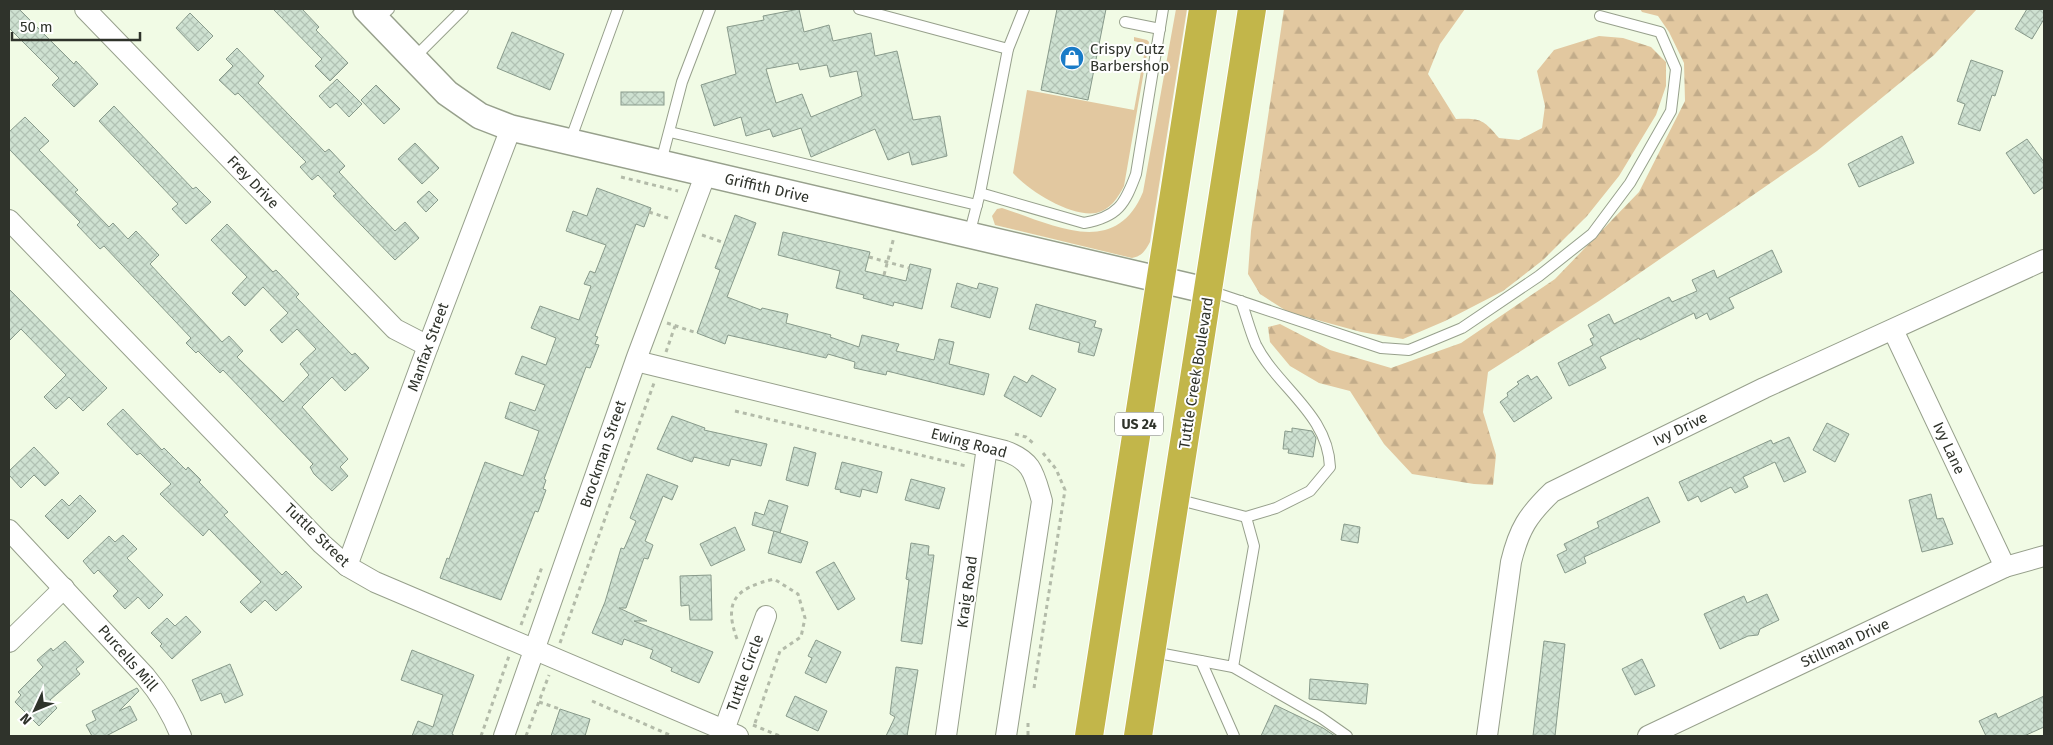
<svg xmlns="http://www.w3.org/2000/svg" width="2053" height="745" viewBox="0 0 2053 745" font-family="'Fira Sans',sans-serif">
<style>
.green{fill:#e2c8a0}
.forest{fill:url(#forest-firs)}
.building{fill:url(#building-cross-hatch);stroke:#889a8b;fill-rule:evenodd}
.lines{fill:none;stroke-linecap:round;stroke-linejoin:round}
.service-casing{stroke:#97a08c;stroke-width:12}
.minor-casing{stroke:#97a08c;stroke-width:22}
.tertiary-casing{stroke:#97a08c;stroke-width:28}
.trunk-casing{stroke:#fff;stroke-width:30}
.path{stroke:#b3bba9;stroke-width:3;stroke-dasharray:4 4;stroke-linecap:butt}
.service{stroke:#fff;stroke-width:10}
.minor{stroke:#fff;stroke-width:20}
.tertiary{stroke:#fff;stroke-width:25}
.trunk{stroke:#c2b64a;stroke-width:28}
.labels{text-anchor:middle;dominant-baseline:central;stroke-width:4;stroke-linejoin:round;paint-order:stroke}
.shield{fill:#fff;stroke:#6d706b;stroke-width:1}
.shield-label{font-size:14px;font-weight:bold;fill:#2f332b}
.poi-label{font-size:15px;fill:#2f332b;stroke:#fff;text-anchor:start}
.street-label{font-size:15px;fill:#2f332b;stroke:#fff}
</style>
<defs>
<pattern id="forest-firs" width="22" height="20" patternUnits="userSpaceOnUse" patternTransform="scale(1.25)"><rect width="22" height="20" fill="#e2c8a0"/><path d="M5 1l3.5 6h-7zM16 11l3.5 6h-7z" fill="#c2ac8a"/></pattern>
<pattern id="building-cross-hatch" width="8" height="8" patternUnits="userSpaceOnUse" patternTransform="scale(1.25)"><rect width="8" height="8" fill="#cee1d1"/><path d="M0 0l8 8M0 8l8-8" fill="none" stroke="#b1c2b4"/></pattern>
</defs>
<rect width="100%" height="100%" fill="#f1fbe5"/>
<!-- green -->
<g class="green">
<path d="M1176,9H1187L1150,242C1145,251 1142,256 1132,258L995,225L992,216L997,209L1002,208C1052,224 1115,260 1143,192Z"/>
<path d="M1134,37L1147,40L1149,42L1124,186C1118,198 1110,210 1096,213C1071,217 1029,191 1013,173L1027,90L1134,110L1146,44L1134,41Z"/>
</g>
<!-- forest -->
<g class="forest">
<path d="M1284,9H1465L1440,44L1428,74L1456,119C1480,118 1483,119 1499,138L1519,140L1542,128L1545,106L1537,71L1554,50L1599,36L1623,38L1651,47L1666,62V86L1656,115L1619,176L1587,216L1543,260L1503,291L1445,321L1403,339L1361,332L1288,312L1260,294L1248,274L1251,231Z"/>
<polygon points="1640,9 1977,9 1934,55 1817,151 1599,301 1488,372 1483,412 1496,455 1493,485 1474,484 1412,474 1384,444 1350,391 1319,383 1290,366 1270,342 1268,327 1280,324 1330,350 1391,368 1461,343 1555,279 1639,192 1685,101 1684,63 1669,32 1658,16 1642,12"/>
</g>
<!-- building -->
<g class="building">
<polygon points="9,9 19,9 74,64 76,61 98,84 74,107 52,85 59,78 9,28"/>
<polygon points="273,9 302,9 319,27 316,30 348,63 330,81 315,66 322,59"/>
<path d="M799,9L804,32L829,25L833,41L871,33L875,56L897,51L913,120L940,116L947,156L912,165L909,152L888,160L875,129L811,157L801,128L773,137L770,129L746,136L741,117L714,126L701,85L736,74L727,27L764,20L763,16ZM798,63L800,70L827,65L830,77L857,71L862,96L811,117L802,94L776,103L766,69Z"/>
<polygon points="1057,9 1106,9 1088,100 1041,90"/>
<polygon points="2027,9 2044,9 2044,19 2032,39 2015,29"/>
<polygon points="190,13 213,36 198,51 176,28"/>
<polygon points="512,32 564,54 550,90 497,68"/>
<polygon points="237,48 264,76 258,83 325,152 329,149 345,166 339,172 369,204 395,231 405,222 419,238 395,260 333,196 336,194 318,175 312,180 300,167 306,162 238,93 235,95 219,80 233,66 226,59"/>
<polygon points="1971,60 2003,71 1995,96 1992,95 1980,131 1958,124 1965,104 1957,101"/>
<polygon points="337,79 362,104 349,117 336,103 330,108 319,96"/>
<polygon points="376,85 400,109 384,124 361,100"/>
<rect x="621" y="92" width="43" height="13"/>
<polygon points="114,106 193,189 196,187 211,202 186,224 172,209 178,204 99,121"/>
<polygon points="25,117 49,141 39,150 78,190 75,192 109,227 113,223 128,239 136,231 159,255 150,264 222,342 229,336 243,351 237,357 283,402 309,375 300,364 316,349 297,329 282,343 270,330 288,313 263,287 245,306 232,293 247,277 211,240 227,224 273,272 276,270 299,294 296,297 352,355 355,353 369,368 345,391 332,377 302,407 348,459 340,467 348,476 332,491 314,474 310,467 313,464 223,370 220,373 198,351 196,353 186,343 191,338 104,246 100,249 77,225 80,222 9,149 9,132"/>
<polygon points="1902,136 1914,163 1859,187 1848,164"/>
<polygon points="2027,139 2044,162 2044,187 2034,194 2006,153"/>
<polygon points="415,143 439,168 422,184 398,159"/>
<polygon points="597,188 651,208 644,227 636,224 595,336 598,337 595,344 599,345 590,368 586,367 544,479 546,480 543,489 546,490 538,512 535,511 501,600 440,578 447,558 449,559 485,462 523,476 539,431 505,418 510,402 535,411 545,385 515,374 522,356 546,365 556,338 531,328 540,306 579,320 591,286 584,284 590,271 595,273 606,245 566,231 573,211 587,216"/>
<polygon points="429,191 438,200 426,212 417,202"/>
<polygon points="735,215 756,223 727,297 761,310 762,308 788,314 786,323 831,335 830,337 859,347 862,335 899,344 896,351 934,360 939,339 954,342 949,364 989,374 984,395 887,371 886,375 854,368 855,362 828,354 826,358 728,335 725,344 697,333 720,270 715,268"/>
<polygon points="783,232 870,252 865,271 906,281 910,264 931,269 922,309 894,302 893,306 863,298 864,295 836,288 840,271 778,255"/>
<polygon points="1772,250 1782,272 1729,298 1734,308 1710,320 1707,313 1696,319 1694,313 1640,340 1639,338 1600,357 1606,368 1569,386 1558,363 1593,345 1590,339 1594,337 1588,325 1609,314 1614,324 1669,297 1672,302 1697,291 1692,280 1714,270 1717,278"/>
<polygon points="957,283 977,289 979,283 998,288 990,318 951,307"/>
<polygon points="9,289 107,388 83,411 69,397 56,409 44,397 66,375 21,329 9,341"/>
<polygon points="1036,304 1096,321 1094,327 1102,329 1094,356 1078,352 1080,343 1029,329"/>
<polygon points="1032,375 1056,389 1041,417 1004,396 1014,376 1027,383"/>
<polygon points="1528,375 1531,380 1537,376 1552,398 1514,422 1500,402 1508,396 1507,393 1519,384 1517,382"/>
<polygon points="123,409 162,450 164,448 186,470 188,467 201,480 199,482 228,512 224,515 282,575 286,571 302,587 276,611 265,600 251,613 240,602 261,582 209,529 203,536 160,494 171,484 140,453 137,455 107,424"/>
<polygon points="672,416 705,428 704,430 767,444 761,466 731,459 729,466 694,457 692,462 657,449"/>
<polygon points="1827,423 1849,434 1835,462 1813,450"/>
<polygon points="1292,428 1312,431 1316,438 1313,457 1288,453 1289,449 1283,449 1285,431 1292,432"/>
<polygon points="1789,437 1806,472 1784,482 1775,462 1743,477 1748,487 1735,493 1731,487 1701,502 1698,496 1688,501 1679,482 1771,440 1773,444"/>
<polygon points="34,447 59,473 45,486 34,475 21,488 9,475 9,471"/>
<polygon points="794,447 816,453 808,486 786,480"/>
<polygon points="842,462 882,472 877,493 862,489 860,497 840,492 841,490 835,489"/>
<polygon points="647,474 678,486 672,500 663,496 645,541 653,545 648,559 644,558 626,608 619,608 647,621 634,621 713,652 699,683 671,671 672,668 650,658 653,650 624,639 622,645 592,633 605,602 621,548 624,549 636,521 630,518"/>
<polygon points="911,479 945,488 939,509 905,500"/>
<polygon points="1931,494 1937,519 1943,518 1953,544 1922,552 1909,500"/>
<polygon points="80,495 96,511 68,539 45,516 62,499 69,506"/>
<polygon points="1648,497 1660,522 1584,557 1586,563 1565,573 1557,555 1567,550 1564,544 1599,527 1597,522"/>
<polygon points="769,500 788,506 780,533 752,525 755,512 764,515"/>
<polygon points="1344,524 1360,527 1358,543 1341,540"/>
<polygon points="735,527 745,550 711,566 700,544"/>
<polygon points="774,531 808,542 801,563 768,553"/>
<polygon points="123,535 137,549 127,558 163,595 149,609 138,597 125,609 113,596 118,591 98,570 94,574 83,561 109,536 115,542"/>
<polygon points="911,543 929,546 928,555 934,555 922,644 901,641 909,580 906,579"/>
<polygon points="834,562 855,599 838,610 816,572"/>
<polygon points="711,575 712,620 690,620 689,605 681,606 680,576"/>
<polygon points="1767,594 1779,620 1760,629 1758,635 1748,636 1720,649 1704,614 1744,596 1747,603"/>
<polygon points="186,616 201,632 172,659 160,646 162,644 151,633 167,618 175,626"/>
<polygon points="816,640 841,652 826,683 805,673 812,658 808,656"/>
<polygon points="65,641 84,662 76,669 80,674 50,700 57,708 39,726 15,702 21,695 18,692 43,667 37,660 51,648 53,651"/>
<polygon points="1544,641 1565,644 1555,736 1533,736"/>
<polygon points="412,650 474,675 452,734 455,736 412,736 418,721 433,727 443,695 401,680"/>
<polygon points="1642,659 1655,686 1635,695 1622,669"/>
<polygon points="230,664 243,695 225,703 221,693 201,701 192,680"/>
<polygon points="896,667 918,670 907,736 886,736 895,717 890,714"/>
<polygon points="1310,679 1368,684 1366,704 1309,699"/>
<polygon points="137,688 139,691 119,711 130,706 137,720 106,736 92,736 86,725 96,720 92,711"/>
<polygon points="795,696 827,711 818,731 786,716"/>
<polygon points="2044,696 2044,727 2024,736 1986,736 1979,721 1996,713 1998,718"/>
<polygon points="1275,705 1323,728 1335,736 1261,736"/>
<polygon points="560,709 590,719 585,736 551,736"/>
</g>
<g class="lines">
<!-- service casing -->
<g class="service-casing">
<g id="service">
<polyline points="859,9 1008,49"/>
<polyline points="377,20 389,9"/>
<polyline points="1125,22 1160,29"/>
<polyline points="414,58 463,9"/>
<polyline points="670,132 977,205"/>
<polyline points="570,141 618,9"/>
<polyline points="661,162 682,82 710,9"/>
<path d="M980,193L1084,223C1118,217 1125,204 1136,174L1163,9"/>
<polyline points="969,235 980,193 1008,49 1024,9"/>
<polyline points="1210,291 1381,348 1409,350 1462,328 1539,276 1592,234 1630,183 1671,111 1676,69 1660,32 1600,16"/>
<path d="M1176,499L1246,517L1276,508L1310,491L1330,467C1328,414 1278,388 1256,345C1250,331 1246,315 1241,301"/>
<polyline points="1153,652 1233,667 1254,546 1246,517"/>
<polyline points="1201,661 1234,736"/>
<polyline points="1233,667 1320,717 1347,736"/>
</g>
</g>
<!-- minor casing -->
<g class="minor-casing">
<g id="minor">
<polyline points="85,9 395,329 428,346"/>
<polyline points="9,220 322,544 347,566 375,582 738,736"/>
<polyline points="1893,330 2005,567"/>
<path d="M636,361L1005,451C1033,461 1034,474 1042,501L1006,736"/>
<path d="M9,530L145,676C161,695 172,714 181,736"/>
<polyline points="347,566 428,346 511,128"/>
<polyline points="9,642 64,588"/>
<polyline points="724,730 766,616"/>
<polyline points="504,736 637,357 706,173"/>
<polyline points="946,736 987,447"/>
<path d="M1487,736L1511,562C1519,529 1528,515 1552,492L1764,388L2044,260"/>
<polyline points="1648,736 2005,567 2044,556"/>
</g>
</g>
<!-- tertiary casing -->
<g class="tertiary-casing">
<polyline id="tertiary" points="366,9 447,93 480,116 511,128 1209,291"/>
</g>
<!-- trunk casing -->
<g class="trunk-casing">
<g id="trunk">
<polyline points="1089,736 1203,9"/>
<polyline points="1138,736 1252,9"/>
</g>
</g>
<!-- path -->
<g class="path">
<polyline points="621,177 678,191"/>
<polyline points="649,212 668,218"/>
<polyline points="702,235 725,243"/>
<polyline points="869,257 909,268"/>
<polyline points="884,275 894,237"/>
<polyline points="667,323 697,333"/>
<polyline points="666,352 675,326"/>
<polyline points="735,411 966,466"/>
<polyline points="1015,434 1026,437 1033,443"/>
<polyline points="521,625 542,567"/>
<path d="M737,639C723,601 736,588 774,579L798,594L805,618L801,637L780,651L754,726"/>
<polyline points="560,643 654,383"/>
<polyline points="1034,688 1065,490 1056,469 1043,453"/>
<polyline points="592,701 672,736"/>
<polyline points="539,702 560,709"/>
<polyline points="1028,723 1028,736"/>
<polyline points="753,725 780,736"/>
<polyline points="481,736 509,656"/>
<polyline points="526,736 549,675"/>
</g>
<!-- service -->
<use href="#service" class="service"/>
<!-- minor -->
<use href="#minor" class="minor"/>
<!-- tertiary -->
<use href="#tertiary" class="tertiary"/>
<!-- trunk -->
<use href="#trunk" class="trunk"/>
</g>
<!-- icons -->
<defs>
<g id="shop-disc" transform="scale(1.25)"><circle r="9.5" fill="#197bc7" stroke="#fff"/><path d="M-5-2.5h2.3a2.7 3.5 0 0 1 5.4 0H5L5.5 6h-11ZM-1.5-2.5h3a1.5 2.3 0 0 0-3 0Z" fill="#fff"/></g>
</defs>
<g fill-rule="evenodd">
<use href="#shop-disc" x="1072" y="58"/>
</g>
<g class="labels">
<!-- shield labels -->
<rect class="shield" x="1115" y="412.5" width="48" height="23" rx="4"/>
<g class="shield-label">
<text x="1139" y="424">US 24</text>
</g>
<!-- poi labels -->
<g class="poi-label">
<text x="1090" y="49">Crispy Cutz<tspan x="1090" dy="17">Barbershop</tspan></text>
</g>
<!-- street labels -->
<g class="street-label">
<text transform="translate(253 182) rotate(46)">Frey Drive</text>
<text transform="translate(767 188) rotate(13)">Griffith Drive</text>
<text transform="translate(428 347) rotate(-70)">Manfax Street</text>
<text transform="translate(1196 373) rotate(-81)">Tuttle Creek Boulevard</text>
<text transform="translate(1680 429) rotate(-26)">Ivy Drive</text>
<text transform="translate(969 443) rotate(15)">Ewing Road</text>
<text transform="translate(1949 448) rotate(65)">Ivy Lane</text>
<text transform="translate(603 454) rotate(-71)">Brockman Street</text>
<text transform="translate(317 535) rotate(44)">Tuttle Street</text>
<text transform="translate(967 592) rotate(-82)">Kraig Road</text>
<text transform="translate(1845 643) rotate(-25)">Stillman Drive</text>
<text transform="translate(128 658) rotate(49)">Purcells Mill</text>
<text transform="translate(745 673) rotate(-70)">Tuttle Circle</text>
</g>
</g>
<!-- border -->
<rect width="2053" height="745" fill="none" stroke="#2f332b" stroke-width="20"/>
<!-- north arrow -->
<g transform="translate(35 710) rotate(226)" stroke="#ffffff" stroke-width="4" paint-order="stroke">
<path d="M0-4L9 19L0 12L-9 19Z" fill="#2f332b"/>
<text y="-8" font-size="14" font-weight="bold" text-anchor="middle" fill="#2f332b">N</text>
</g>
<!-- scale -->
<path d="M12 32v8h128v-8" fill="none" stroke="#2f332b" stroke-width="2.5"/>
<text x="20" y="32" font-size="15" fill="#2f332b" stroke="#ffffff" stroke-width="4" paint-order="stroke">50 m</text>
</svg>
